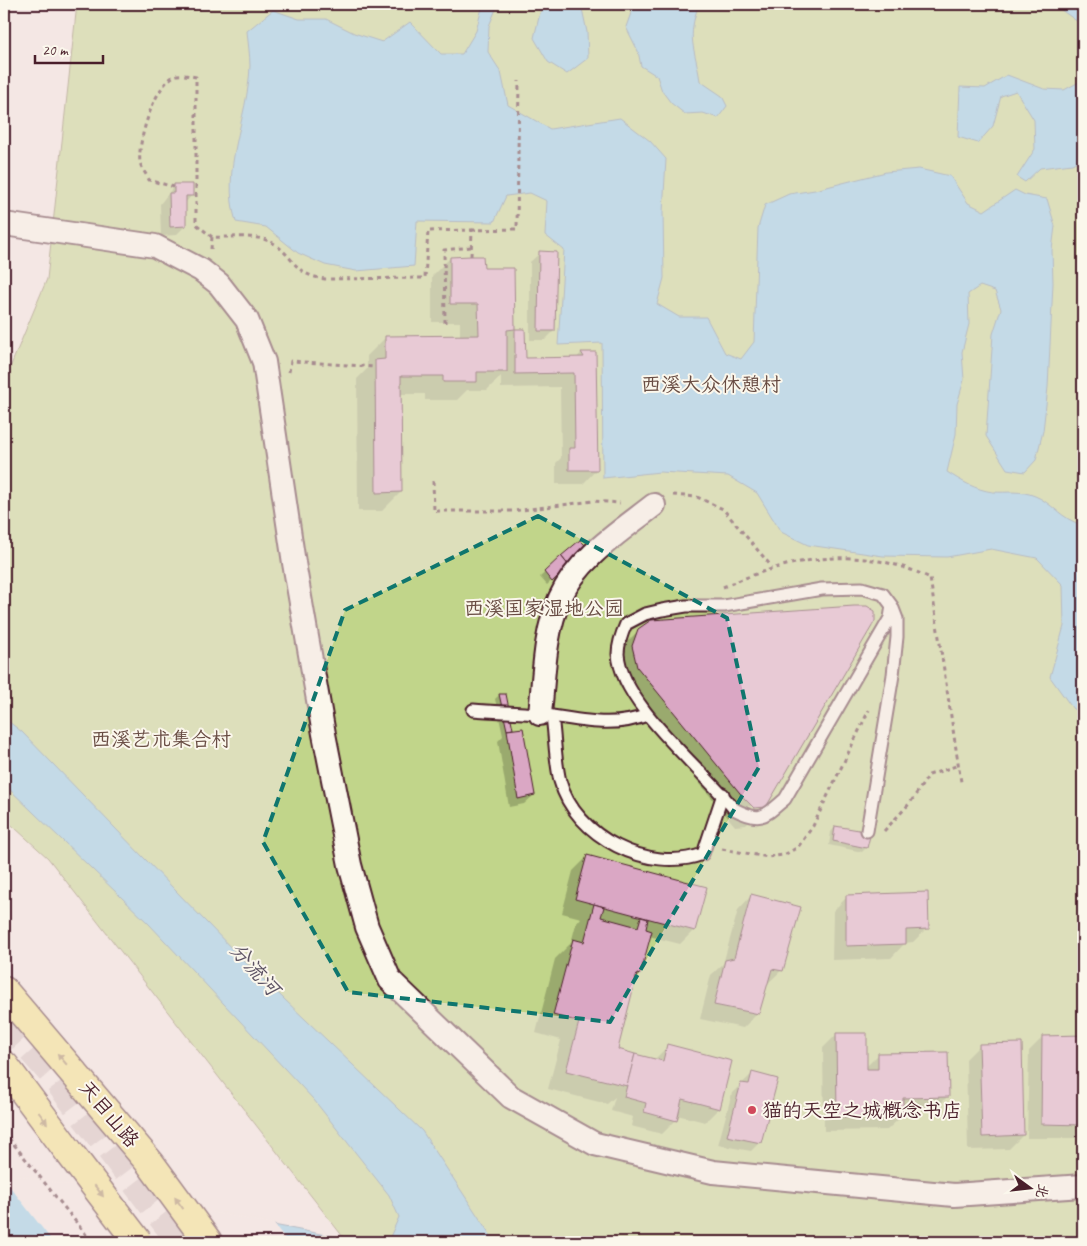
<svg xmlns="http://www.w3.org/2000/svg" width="1087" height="1246" viewBox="0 0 1087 1246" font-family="Caveat,'LXGW WenKai TC',sans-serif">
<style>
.green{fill:#c1d58a;stroke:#867a5a}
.water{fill:#89cbea;stroke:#70869e}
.pier{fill:#f4e7e4}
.shadow{fill:#0003;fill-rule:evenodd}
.building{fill:#daa7c4;stroke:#4a1f2b}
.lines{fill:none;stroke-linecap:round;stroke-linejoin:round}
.highway-tunnel{stroke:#d2bfbf;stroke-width:28;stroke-dasharray:28 14;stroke-linecap:butt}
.lane-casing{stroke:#4a1f2b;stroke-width:15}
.street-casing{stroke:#4a1f2b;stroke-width:26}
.primary-casing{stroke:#4a1f2b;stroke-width:31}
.path{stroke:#4a1f2b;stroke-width:3;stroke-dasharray:4 4;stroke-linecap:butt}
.lane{stroke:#fbf7ec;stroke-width:11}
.street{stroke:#fbf7ec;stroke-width:22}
.primary{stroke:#f4e382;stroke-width:28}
.primary-bridge-casing{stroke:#4a1f2b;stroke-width:31;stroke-linecap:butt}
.primary-bridge{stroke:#f4e382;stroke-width:28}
.oneway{fill:#9f8156}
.marked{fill:none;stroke:#0f766e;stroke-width:4;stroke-dasharray:10 6;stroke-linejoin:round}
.poi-dot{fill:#d1495b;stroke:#fbf7ec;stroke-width:2}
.labels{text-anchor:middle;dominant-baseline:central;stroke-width:4;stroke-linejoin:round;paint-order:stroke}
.park-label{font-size:20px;fill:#684c43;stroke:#fbf7ec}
.poi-label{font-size:20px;fill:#4a1f2b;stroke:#fbf7ec;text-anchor:start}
.street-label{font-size:20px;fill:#4a1f2b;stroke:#fbf7ec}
.water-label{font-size:21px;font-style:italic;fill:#5d5364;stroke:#fbf7ec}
</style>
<rect width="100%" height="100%" fill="#f4e7e4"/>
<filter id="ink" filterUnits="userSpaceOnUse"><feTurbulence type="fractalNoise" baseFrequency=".02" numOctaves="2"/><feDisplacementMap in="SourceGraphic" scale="10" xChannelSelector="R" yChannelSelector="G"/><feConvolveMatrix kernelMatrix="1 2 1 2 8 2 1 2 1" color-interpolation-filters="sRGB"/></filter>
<g filter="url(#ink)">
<!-- green -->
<polygon class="green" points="77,4 1083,4 1083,1242 347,1242 48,858 4,818 4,382 47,279"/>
<!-- water -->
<g class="water">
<path d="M483,4H498L489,26L488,52L501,72L508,105L550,129L620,118L650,141L666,159L663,212L664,278L657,304L679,317H706L725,353L741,359L754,342L758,228L765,205L789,194L815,190L886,172L919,169L950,176L968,203L984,211L1015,190L1025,195L1047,199L1055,226L1052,250L1053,283L1048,387L1043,431L1036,460L1025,472L1007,469L986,436L993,334L1001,309L995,291L980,286L968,294L969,324L962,352L964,380L957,404L956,434L947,472C961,481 976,490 993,492C1007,493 1021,490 1035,496C1051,502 1062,520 1083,525V711L1073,709L1050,677L1064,626L1063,585L1037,558L991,549L947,557L883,556L808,545L781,532L757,493L728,476L660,472L603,478L602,343L558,345L564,250L545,235L547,201L530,193L506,196L494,222L417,221L414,266L356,271L325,265L298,253L266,227L236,222C220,168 248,120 250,66C250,55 248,43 247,31L273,10L299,19H326L354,33L382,42L410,22L441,54H462L476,31Z"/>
<polygon points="546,4 581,4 587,32 588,58 567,74 548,62 534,38 540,13"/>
<path d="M629,4H699C686,39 695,47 700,81L722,96L727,106L718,118L703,113L685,114L671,103L662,91L657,76L641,66L638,51L626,27L632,10Z"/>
<polygon points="1053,4 1083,4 1083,23 1078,22"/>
<polygon points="1007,75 1044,89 1064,90 1083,80 1083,158 1072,164 1040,168 1025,182 1017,177 1035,149 1034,120 1016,91 1001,96 993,126 978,143 958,137 960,87 985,88"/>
<polygon points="4,718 22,732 237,954 422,1131 495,1242 368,1242 390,1237 399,1217 389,1195 314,1100 149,924 4,784"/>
<polygon points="4,1174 363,1242 4,1242"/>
</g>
<!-- pier -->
<polygon class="pier" points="4,1172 273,1223 288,1242 53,1242 4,1179"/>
<!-- shadow -->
<g class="shadow">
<polygon points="175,185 192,195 185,203 185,226 176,235 161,236 160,204"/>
<polygon points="540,253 554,331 545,340 530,340 530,262"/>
<polygon points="450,258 482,270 513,269 514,331 524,330 524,359 576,359 581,353 595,353 597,469 583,484 556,484 556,463 561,458 560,387 501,388 501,376 487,390 467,390 457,400 425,400 425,394 400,394 401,492 382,511 358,511 357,379 367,369 367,356 386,337 460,337 460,322 432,322 432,276"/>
<polygon points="580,541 586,548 547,585 540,577"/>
<path d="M639,630L765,806L746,825L735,826L619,686L614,666L620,649ZM748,806H760V809H748Z"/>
<polygon points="499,695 505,695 512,729 509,731 534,795 524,804 509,807 498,741 503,736 495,699"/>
<polygon points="835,827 866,848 862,852 829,845 831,832"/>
<polygon points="587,857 694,930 680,944 649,936 639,975 634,979 616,1050 654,1060 668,1046 719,1108 705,1122 677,1115 676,1120 662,1134 631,1126 633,1117 611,1111 615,1097 607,1104 548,1089 561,1040 536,1033 555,959 571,943 576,924 581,918 562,913 573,871"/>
<polygon points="752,895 782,970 767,984 757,1014 743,1028 700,1019 711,975 723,964 738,910"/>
<polygon points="847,897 927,928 913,942 905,943 891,958 832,960 833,911"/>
<polygon points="837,1034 866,1067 878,1055 947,1097 933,1111 902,1111 902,1116 887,1130 824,1131 823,1048"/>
<polygon points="1043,1037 1083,1037 1083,1131 1076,1138 1027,1138 1029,1051"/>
<polygon points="980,1045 1023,1135 1009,1149 968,1150 966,1059"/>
<polygon points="752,1074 760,1142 751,1151 718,1145 732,1093"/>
</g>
<!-- building -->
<g class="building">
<polygon points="174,184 193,184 193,196 186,196 186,226 170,227 169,193 174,193"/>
<polygon points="539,251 557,252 555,331 538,331"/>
<polygon points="471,256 483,256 484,268 514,268 515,329 507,330 507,372 477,372 477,382 443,382 443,376 401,376 402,492 376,493 375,360 385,359 385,336 479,335 478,304 450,304 450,257"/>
<polygon points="515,329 525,329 526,358 584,357 581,352 596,352 598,470 569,470 569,448 575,448 574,373 515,374"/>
<polygon points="580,540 588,548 569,566 561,556"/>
<polygon points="561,556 569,566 552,582 544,572"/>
<polygon points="854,606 867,606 875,611 875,621 766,807 754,808 744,798 637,667 632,646 638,629 651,620"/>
<polygon points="499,694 506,694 513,729 507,730"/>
<polygon points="523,728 535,795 518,799 507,730"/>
<polygon points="835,826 871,832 867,848 833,841"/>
<polygon points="587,855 707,887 695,931 575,899"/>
<polygon points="928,892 929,929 906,930 906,944 846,946 846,895"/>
<polygon points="751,894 801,907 783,971 772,969 759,1014 714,1005 725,960 734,958"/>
<polygon points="594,904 604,907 601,917 638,927 641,917 648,919 646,929 652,931 640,975 637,974 618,1049 635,1054 627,1086 566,1071 579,1022 553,1015 573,939 584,942"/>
<polygon points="836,1033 867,1033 867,1069 878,1069 878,1053 948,1052 949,1097 903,1098 903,1116 837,1117"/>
<polygon points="1083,1035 1083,1125 1041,1124 1042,1036"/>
<polygon points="1022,1043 1024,1135 982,1137 979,1044"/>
<polygon points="667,1044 732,1061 720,1109 682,1099 677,1121 644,1112 646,1103 624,1097 635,1054 663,1061"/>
<polygon points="752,1072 778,1079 761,1143 727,1136 741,1083 749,1084"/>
</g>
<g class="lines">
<!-- highway-tunnel -->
<polyline class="highway-tunnel" points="4,1019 51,1072 181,1242"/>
<!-- lane casing -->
<g class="lane-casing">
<g id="lane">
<path d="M473,710C495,712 516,712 537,714C575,718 610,730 647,715"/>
<path d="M552,716C555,737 555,761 560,781C575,837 649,874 703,854L723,794"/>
<path d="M867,831L893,675L897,637V619L892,606L883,594L862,588L822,589L724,606H686L662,610L645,614L626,624C622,633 618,643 618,654C622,706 702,768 734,809C761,823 764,817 785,799L890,618L892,606"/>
</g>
</g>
<!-- street casing -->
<g class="street-casing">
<g id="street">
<polyline points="4,224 155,246 201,270 219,284 247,320 264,362 294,563 324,734 350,865 367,927 390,980 511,1097 595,1144 713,1172 954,1195 1083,1186"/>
<path d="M540,714C544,677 544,633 560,598C578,558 621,531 654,505"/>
</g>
</g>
<!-- primary casing -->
<g class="primary-casing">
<g id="primary">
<polyline points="4,991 150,1163 208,1242"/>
<polyline points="4,1065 69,1152"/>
</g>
</g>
<!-- path -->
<g class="path">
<path d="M174,187L149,180C147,175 141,168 140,162C137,143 155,81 177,75C182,74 191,76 196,77V224L212,237"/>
<polyline points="472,230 517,229 519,81"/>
<path d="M211,249L212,237C231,238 260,233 276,245C297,261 295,275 325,279L425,278L428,231L472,230L471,256"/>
<polyline points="445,323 444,250 471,247"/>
<polyline points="289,372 291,361 375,367"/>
<polyline points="433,481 434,511 513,511 593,501 620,503"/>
<polyline points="673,495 697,497 723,509 772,567"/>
<path d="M723,587C792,557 860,544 930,578L961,782"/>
<polyline points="884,831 910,803 929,775 959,765"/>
<polyline points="722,849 768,857 784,855 798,847 813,826 869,710"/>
<polyline points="4,1132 92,1242"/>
</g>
<!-- lane -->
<use href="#lane" class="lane"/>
<!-- street -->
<use href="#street" class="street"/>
<!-- primary -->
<use href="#primary" class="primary"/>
<!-- primary-bridge casing -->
<g class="primary-bridge-casing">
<polyline id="primary-bridge" points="69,1152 138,1242"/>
</g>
<!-- primary-bridge -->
<use href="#primary-bridge" class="primary-bridge"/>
</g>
<!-- one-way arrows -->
<defs><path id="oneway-solid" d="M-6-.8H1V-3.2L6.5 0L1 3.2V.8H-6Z" transform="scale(1.25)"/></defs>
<g class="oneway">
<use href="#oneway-solid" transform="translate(62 1059) rotate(-130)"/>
<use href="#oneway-solid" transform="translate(43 1118) rotate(53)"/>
<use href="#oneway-solid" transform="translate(99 1191) rotate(52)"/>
<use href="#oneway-solid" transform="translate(179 1203) rotate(-126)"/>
</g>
</g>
<!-- marked area -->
<path d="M0 0H1087V1246H0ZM538,516L727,618L759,767L610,1022L348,992L263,842L345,610Z" fill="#f4e7e4" fill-opacity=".55" fill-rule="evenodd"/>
<path class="marked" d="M538,516L727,618L759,767L610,1022L348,992L263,842L345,610Z"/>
<!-- markers -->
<circle class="poi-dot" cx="752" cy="1110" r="5"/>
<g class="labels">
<!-- park labels -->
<g class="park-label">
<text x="711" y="384">西溪大众休憩村</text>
<text x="544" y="608">西溪国家湿地公园</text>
<text x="161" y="739">西溪艺术集合村</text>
</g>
<!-- poi labels -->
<g class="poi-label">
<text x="762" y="1110">猫的天空之城概念书店</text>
</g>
<!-- street labels -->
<g class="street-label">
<text transform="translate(109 1114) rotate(50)">天目山路</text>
</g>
<!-- water labels -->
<g class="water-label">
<text transform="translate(255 969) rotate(48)">分流河</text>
</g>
</g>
<!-- margin -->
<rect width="1087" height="1246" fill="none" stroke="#fbf7ec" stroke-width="20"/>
<rect x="10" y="10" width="1067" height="1226" fill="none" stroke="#4a1f2b" stroke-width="2" filter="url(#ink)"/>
<!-- north arrow -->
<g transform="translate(1030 1188) rotate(105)" stroke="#fbf7ec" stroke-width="4" paint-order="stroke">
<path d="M0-4L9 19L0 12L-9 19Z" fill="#4a1f2b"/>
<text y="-8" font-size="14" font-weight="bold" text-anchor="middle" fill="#4a1f2b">北</text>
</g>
<!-- scale -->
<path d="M35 55v8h68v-8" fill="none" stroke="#4a1f2b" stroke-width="2.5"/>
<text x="42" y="55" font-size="15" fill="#4a1f2b" stroke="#fbf7ec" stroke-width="4" paint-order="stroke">20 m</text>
</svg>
